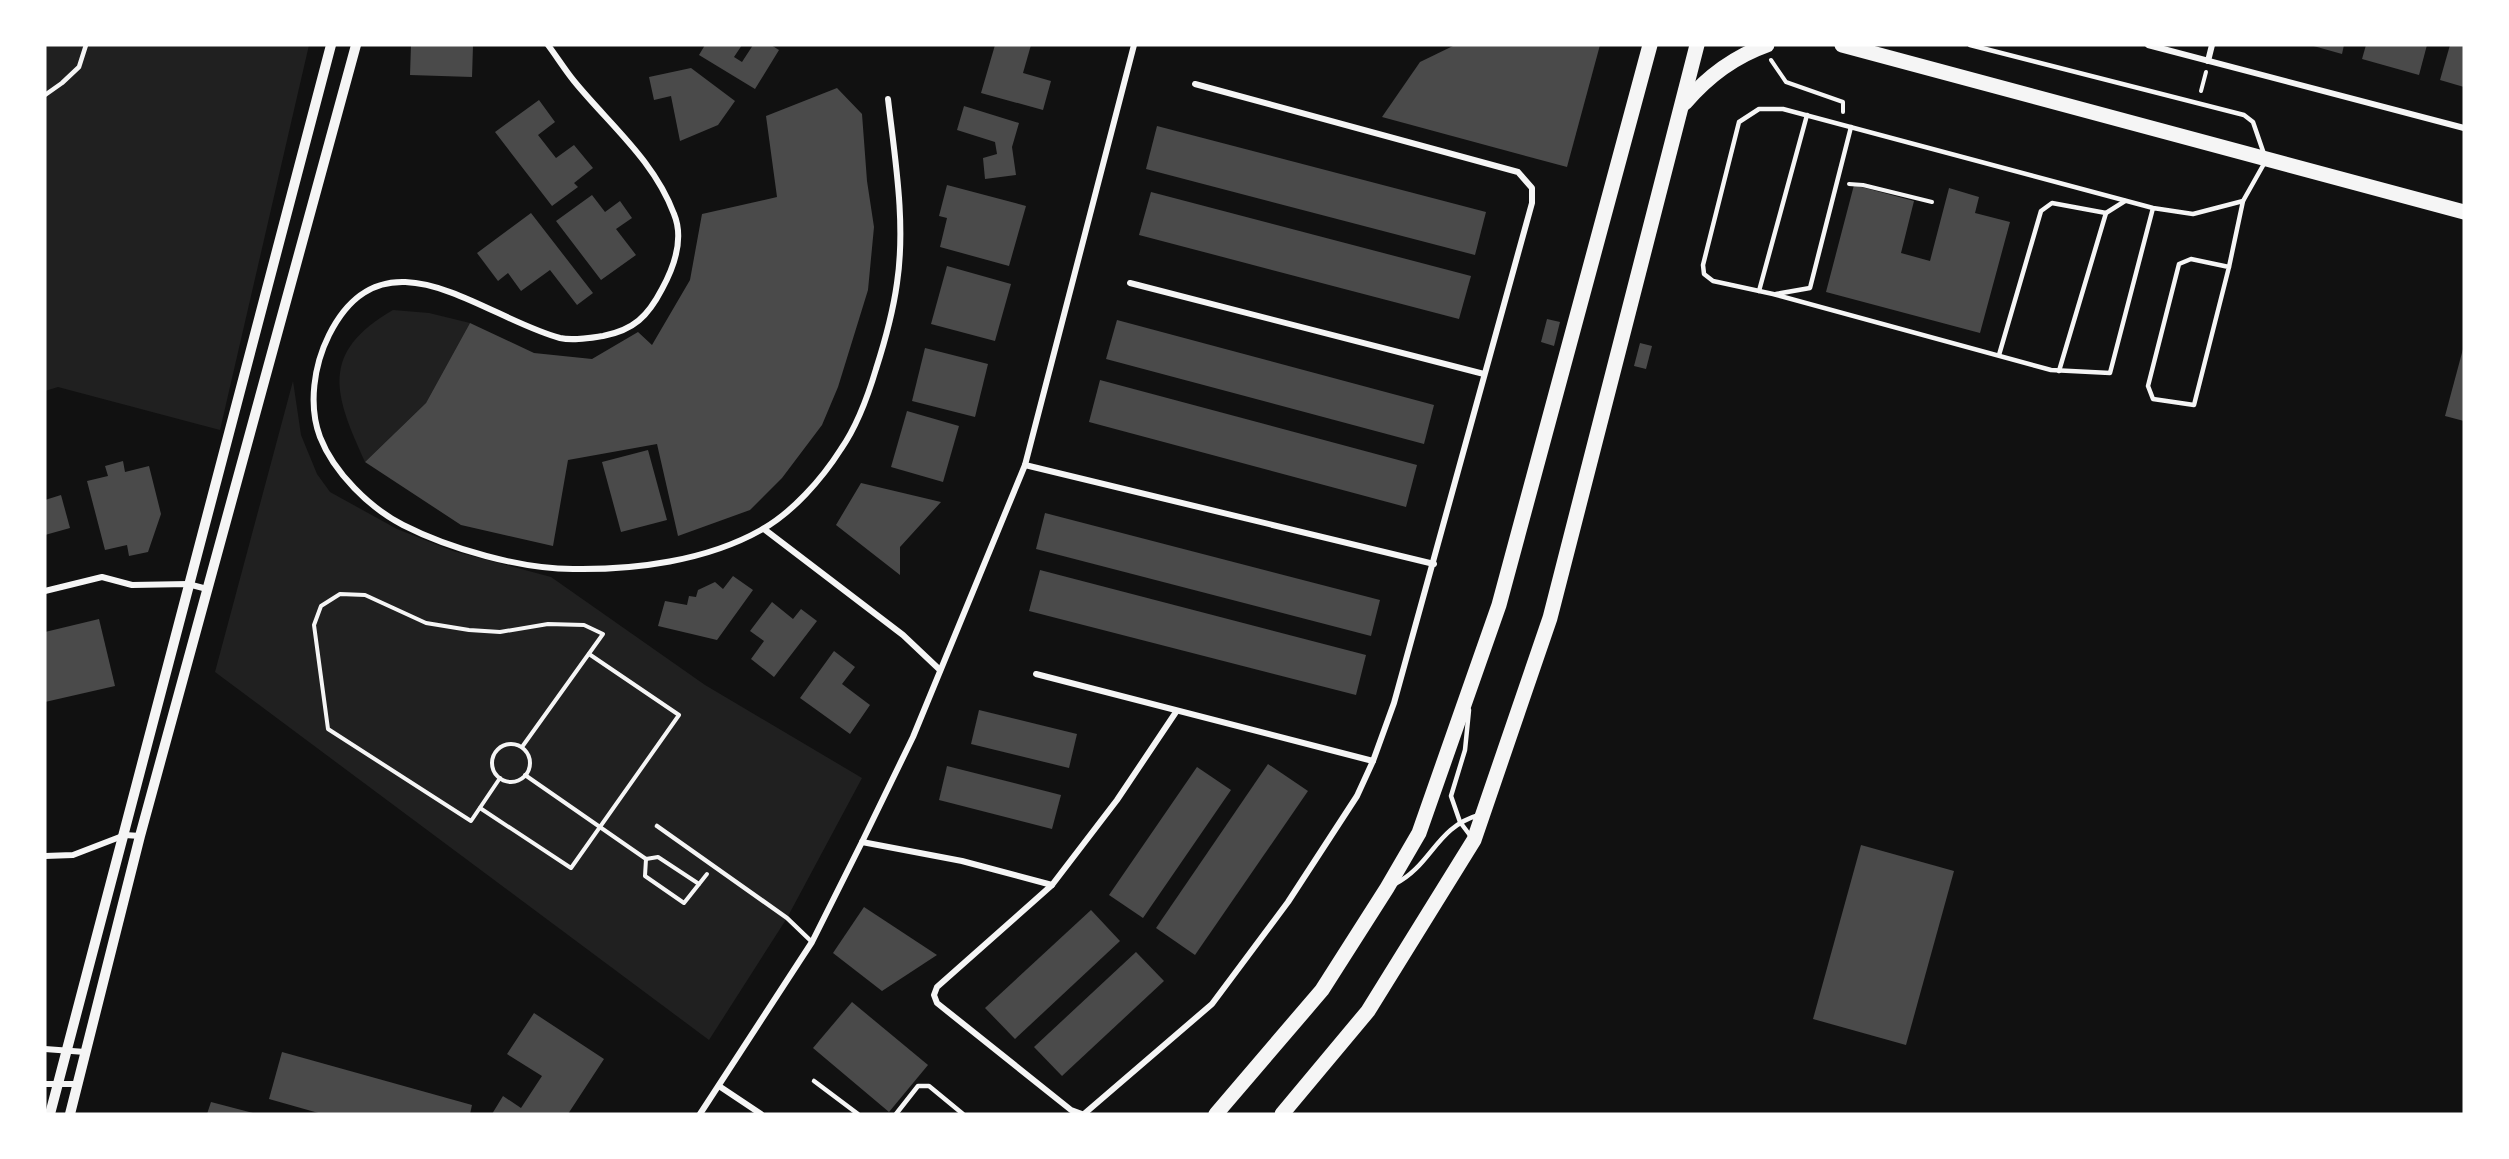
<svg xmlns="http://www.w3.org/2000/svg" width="2509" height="1159" viewBox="0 0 2509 1159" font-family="'PT Serif',serif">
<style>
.green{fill:#202020}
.building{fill:#4a4a4a}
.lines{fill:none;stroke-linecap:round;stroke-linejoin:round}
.path{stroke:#f5f5f5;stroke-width:4}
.service{stroke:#f5f5f5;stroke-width:4.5}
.minor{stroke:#f5f5f5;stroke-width:6}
.tertiary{stroke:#f5f5f5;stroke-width:10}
.primary{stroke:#f5f5f5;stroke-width:15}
</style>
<rect width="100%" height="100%" fill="#111"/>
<!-- green -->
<g class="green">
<polygon points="45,45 309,45 220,430 58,387 45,391"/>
<path d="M393,310L429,313L470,323L426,403L365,462C334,394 319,353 393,310Z"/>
<polygon points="293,381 301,435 317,474 330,492 397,529 453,551 551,577 705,685 862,778 787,918 709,1040 215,672"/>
</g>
<!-- building -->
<g class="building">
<polygon points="411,45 473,45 472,77 410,75"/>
<polygon points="705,45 742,45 734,57 742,62 753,45 771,45 779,50 755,89 699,55"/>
<polygon points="995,45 1031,45 1023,73 1051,81 1043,110 981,93"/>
<polygon points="1455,45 1600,45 1567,167 1382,117 1420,62"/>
<polygon points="2310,45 2344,45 2342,54"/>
<polygon points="2366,45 2427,45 2419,75 2362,59"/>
<polygon points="2450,45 2464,45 2464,87 2440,80"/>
<polygon points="691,68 735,101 718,125 680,141 671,96 654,100 649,77"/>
<polygon points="837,88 862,114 867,181 874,227 868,290 838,387 822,425 782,478 750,510 678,536 657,444 568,460 553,546 461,525 365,462 426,403 470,323 534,353 592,359 638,332 652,345 690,280 702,214 777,197 766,116"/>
<polygon points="539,100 555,122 538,135 556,158 574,145 593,168 574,183 578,187 552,206 495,132"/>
<polygon points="964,106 1019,123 1012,147 1016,175 985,179 983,158 997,154 995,142 957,130"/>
<polygon points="1157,126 1486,212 1475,255 1146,169"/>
<polygon points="947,185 1026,206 1009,266 940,247 947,218 939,216"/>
<polygon points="1854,185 1914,201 1901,253 1930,261 1949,188 1979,197 1975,213 2010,222 1980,333 1826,292"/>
<polygon points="1151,192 1471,276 1459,319 1139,235"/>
<polygon points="592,195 605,212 620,201 632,218 616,229 636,255 601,280 556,221"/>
<polygon points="531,213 593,293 577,305 550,270 521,291 508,273 498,281 477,253"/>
<polygon points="947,266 1011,284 995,341 931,324"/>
<polygon points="1547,319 1560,322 1554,346 1541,342"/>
<polygon points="1117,320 1434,405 1424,444 1106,359"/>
<polygon points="1640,343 1652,346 1646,369 1634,366"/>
<polygon points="925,348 988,364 975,417 912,401"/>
<polygon points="2463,349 2464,349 2464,421 2445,416"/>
<polygon points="1100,380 1417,465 1406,507 1089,422"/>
<polygon points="907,411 959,426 943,482 891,467"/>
<polygon points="648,450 667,520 621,532 602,462"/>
<polygon points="123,461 125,472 149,466 161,514 148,552 129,556 127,545 105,550 87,481 108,476 105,466"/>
<polygon points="861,483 941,502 900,547 900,575 836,525"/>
<polygon points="61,495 70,528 45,535 45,500"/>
<polygon points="1045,513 1380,600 1371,636 1036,549"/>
<polygon points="1040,570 1366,655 1356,695 1029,611"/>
<polygon points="733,576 753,590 717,640 658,626 665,601 687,605 689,596 696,597 698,590 715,582 723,589"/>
<polygon points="772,602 793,619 801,609 817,621 774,677 751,659 764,641 750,631"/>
<polygon points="99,619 115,686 45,702 45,632"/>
<polygon points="834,651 855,667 842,684 870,705 850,734 800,698"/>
<polygon points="979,710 1077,734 1069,768 971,744"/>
<polygon points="1268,764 1308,791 1195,955 1156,928"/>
<polygon points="947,766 1061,795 1052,829 939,800"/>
<polygon points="1197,767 1231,790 1143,918 1109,895"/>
<polygon points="1861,845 1954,871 1906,1045 1813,1019"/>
<polygon points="864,907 937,955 882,991 833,953"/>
<polygon points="1091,910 1120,941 1015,1039 985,1008"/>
<polygon points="1136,952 1164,981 1062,1076 1034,1047"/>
<polygon points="852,1002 928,1065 889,1112 813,1048"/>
<polygon points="534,1013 604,1059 568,1114 492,1114 503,1096 521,1108 542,1076 507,1054"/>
<polygon points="282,1052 472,1105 470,1114 322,1114 269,1099"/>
<polygon points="211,1102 253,1113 252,1114 207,1114"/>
</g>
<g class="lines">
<!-- path -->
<g class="path">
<polyline points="1771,60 1786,82 1843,102 1843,112"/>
<polyline points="2201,91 2206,72"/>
<polyline points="1849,184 1863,185 1932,202"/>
<circle cx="511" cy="763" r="19"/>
<polyline points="525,775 646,859 658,857 699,884"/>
<polyline points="500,778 471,821 328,729 314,625 321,606 340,594 365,595 426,623 469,630 500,632 548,624 584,625 603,634 522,747"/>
<polyline points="480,808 571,868 679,715 589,654"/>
<polyline points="646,859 645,876 684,903 707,874"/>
</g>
<!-- service -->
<g class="service">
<polyline points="1970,45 2244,115 2253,122 2264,154"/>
<polyline points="45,95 62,83 79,67 86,45"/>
<polyline points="2153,208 2110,373 2051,370 1773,294 1713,281 1704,274 1703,265 1739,122 1759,109 1783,109 2153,208 2193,214 2243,201 2265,162"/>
<polygon points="2191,259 2229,267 2194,405 2153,399 2148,386 2179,264"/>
<polyline points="2229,267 2243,201"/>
<polyline points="1759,291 1807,115"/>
<polyline points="1776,294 1810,288 1851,127"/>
<polyline points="1999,355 2041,211 2052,203 2106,213"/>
<polyline points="2059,371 2106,213 2125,201"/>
<polyline points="1469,710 1465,750 1451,796 1460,822 1472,838"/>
<polyline points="657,826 787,918 812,942"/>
<path d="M1395,884C1432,865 1436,827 1479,815"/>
<polyline points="814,1081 858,1114"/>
<polyline points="896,1114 918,1086 929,1086 963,1114"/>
</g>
<!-- minor -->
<g class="minor">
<path d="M548,45C557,57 565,70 574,81C609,124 654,160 674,214C684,238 674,267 662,289C648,316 634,330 603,336C589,338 573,341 560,338C482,317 384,225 329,335C314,365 308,405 320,437C334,473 370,508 403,525C450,549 521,569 573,569C635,570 706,561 761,530C792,513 822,479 841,449C857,426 868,396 876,369C885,341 893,312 897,283C906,223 895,159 888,99"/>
<polyline points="2148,45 2464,128"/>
<polyline points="2208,61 2212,45"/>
<polyline points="1130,283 1484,374"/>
<polyline points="1025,465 1434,564"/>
<polyline points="764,529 903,635 940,670"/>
<polyline points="45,591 102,577 132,585 188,584 207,589"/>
<polyline points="1036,674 1373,761"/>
<polyline points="862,842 962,861 1052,885"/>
<polyline points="45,856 73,855 125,835 140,836"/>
<polyline points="45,1049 85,1052"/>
<polyline points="45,1084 77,1084"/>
<polyline points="719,1086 761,1114"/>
<polyline points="700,1114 812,942 862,842 913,737 1025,465 1134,45"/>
<polyline points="1082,1114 1071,1110 937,1003 934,995 937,987 1052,885 1117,800 1176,712"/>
<polyline points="1084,1114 1212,1004 1288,902 1357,796 1373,761 1394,703 1532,203 1532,188 1518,172 1195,84"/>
</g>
<!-- tertiary -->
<g class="tertiary">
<polyline points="50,1114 331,45"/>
<polyline points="70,1114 140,836 356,45"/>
</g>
<!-- primary -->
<g class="primary">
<polyline points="1842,45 2464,212"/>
<path d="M1685,103C1708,76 1733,57 1767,45"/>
<polyline points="1216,1114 1322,990 1387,888 1419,833 1499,605 1650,45"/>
<polyline points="1282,1114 1368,1011 1474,840 1550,618 1697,45"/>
</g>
</g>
<!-- border -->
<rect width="2509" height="1159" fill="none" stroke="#ffffff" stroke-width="93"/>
</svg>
